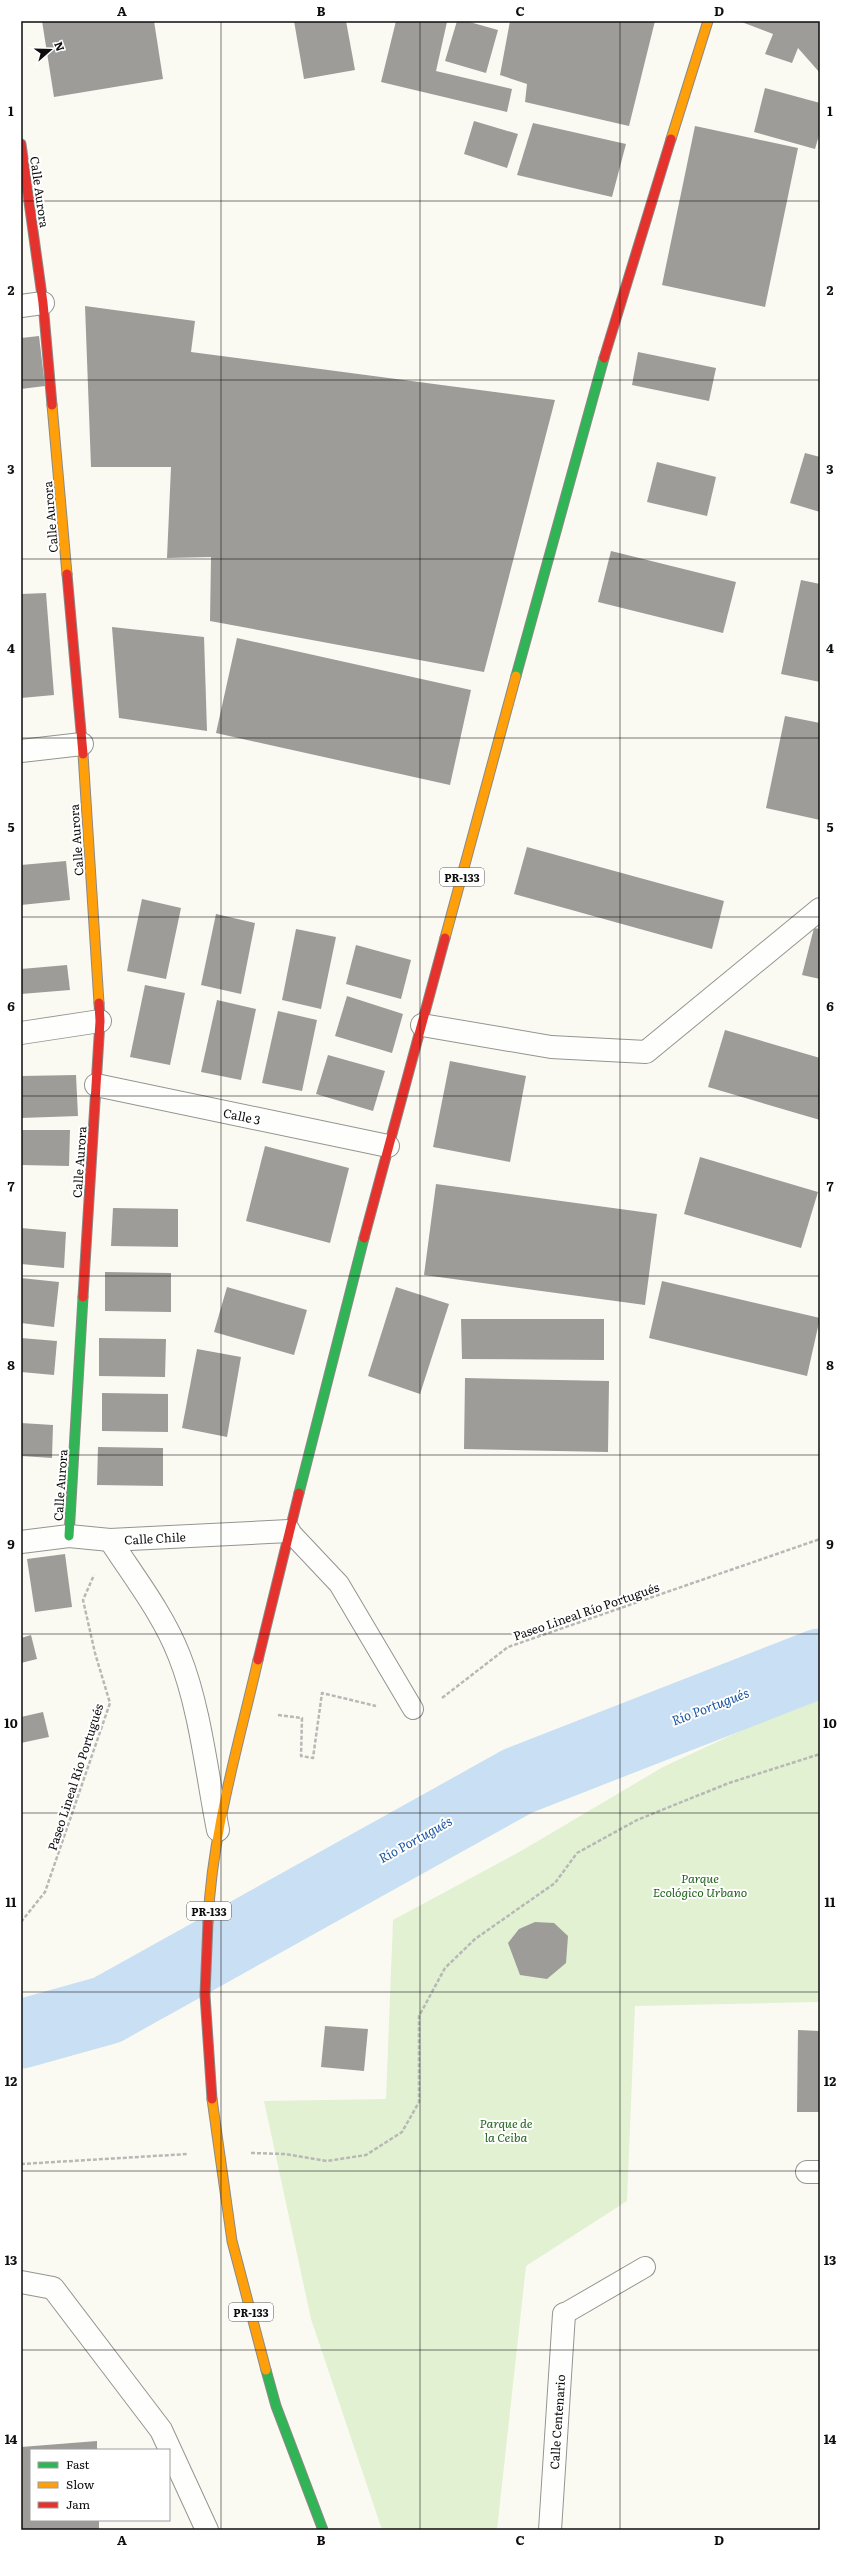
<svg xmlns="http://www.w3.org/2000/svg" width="841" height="2551" viewBox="0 0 841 2551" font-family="Literata,serif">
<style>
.green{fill:#e1f1d2}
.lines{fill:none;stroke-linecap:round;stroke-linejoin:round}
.river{stroke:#c9e0f4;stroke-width:69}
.building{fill:#9e9c98}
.lane-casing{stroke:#949490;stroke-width:22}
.street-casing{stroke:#949490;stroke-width:24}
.fast-casing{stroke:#8b8a87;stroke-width:11}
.slow-casing{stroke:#8b8a87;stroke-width:11}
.jam-casing{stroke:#8b8a87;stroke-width:11}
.path{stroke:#b8b8b6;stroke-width:2.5;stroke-dasharray:4 2;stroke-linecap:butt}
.lane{stroke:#fefefd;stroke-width:20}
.street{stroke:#fefefd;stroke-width:22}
.fast{stroke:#30b455;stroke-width:9}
.slow{stroke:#ff9f0a;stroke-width:9}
.jam{stroke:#e5322d;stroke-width:9}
.grid{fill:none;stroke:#0d0d0d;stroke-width:1;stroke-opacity:0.55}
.labels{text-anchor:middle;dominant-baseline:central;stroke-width:4;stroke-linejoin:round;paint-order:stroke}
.shield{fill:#fff;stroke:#565656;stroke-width:1}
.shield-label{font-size:11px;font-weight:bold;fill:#0d0d0d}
.street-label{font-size:12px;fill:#0d0d0d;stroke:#fff}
.park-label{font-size:12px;font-style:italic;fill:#24651e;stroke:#fff}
.water-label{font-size:13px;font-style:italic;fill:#18539e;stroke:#fff}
.neatline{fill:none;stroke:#0d0d0d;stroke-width:1.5}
.grid-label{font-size:13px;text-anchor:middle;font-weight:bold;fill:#0d0d0d}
</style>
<rect width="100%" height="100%" fill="#fbfaf2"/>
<!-- green -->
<polygon class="green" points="820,1694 820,2002 635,2006 627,2201 526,2266 497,2530 382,2530 311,2319 264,2101 386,2099 393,1920 521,1851 663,1767"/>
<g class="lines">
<!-- river -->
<polyline class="river" points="21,2034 107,2010 518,1781 820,1663"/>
</g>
<!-- building -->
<g class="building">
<polygon points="42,21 154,21 163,79 54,97"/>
<polygon points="294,21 346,21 355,70 304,79"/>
<polygon points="396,21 447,22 436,71 512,89 507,112 381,82"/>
<polygon points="457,21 466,21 498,30 486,73 445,61"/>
<polygon points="510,21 655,21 629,126 525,102 527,84 500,75"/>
<polygon points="739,21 820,21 820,73 798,48 792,63 765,54 773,34"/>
<polygon points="765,88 820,103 820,132 815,149 754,132"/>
<polygon points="474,121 518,134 507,168 464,154"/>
<polygon points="533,123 626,144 612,197 517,175"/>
<polygon points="695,126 798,148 765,307 662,285"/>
<polygon points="85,306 195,321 191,352 555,400 484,672 210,621 211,557 167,558 171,467 91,467"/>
<polygon points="39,336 45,386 21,389 21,338"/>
<polygon points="638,352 716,368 709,401 632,385"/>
<polygon points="805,453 820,457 820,512 790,503"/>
<polygon points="657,462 716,477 707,516 647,502"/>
<polygon points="611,551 736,582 723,633 598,602"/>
<polygon points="801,580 820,584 820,682 781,674"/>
<polygon points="46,593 54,695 21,698 21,594"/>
<polygon points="112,627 204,637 207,731 119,718"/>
<polygon points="237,638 471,690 450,785 216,733"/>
<polygon points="785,716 820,723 820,820 766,808"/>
<polygon points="527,847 724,901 712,949 514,894"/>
<polygon points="66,861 70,900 21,905 21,865"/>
<polygon points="142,899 181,908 166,979 127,971"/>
<polygon points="216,914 255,923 241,994 201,985"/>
<polygon points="814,928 820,929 820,979 802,975"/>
<polygon points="296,929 336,937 321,1009 282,1000"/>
<polygon points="356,945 411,960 401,999 346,984"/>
<polygon points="67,965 70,990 21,994 21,969"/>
<polygon points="145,985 185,993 170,1065 130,1057"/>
<polygon points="347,996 403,1014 392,1053 335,1036"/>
<polygon points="217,1000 256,1009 241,1080 201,1072"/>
<polygon points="278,1011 317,1020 302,1091 262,1083"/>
<polygon points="725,1030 820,1058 820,1120 708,1087"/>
<polygon points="328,1055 385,1071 373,1111 316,1094"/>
<polygon points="450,1061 526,1076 510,1162 433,1147"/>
<polygon points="76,1075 78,1116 21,1118 21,1076"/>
<polygon points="21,1130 70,1130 69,1166 21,1165"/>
<polygon points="265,1146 349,1168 330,1243 246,1221"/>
<polygon points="700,1157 818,1192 801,1248 684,1214"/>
<polygon points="436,1184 657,1214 645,1305 424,1275"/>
<polygon points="113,1208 178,1209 178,1247 111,1246"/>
<polygon points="21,1228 66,1232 64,1268 21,1264"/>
<polygon points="105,1272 171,1273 171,1312 105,1311"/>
<polygon points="21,1278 59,1282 54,1327 21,1323"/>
<polygon points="662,1281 820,1318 807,1376 649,1338"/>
<polygon points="227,1287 307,1310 294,1355 214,1332"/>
<polygon points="396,1287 449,1304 420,1394 368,1376"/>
<polygon points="461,1319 604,1319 604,1360 462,1359"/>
<polygon points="21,1338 57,1341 54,1375 21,1372"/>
<polygon points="99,1338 166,1339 165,1377 99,1376"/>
<polygon points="197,1349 241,1357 227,1437 182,1428"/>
<polygon points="465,1378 609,1381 608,1452 464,1449"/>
<polygon points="102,1393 168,1394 168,1432 102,1431"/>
<polygon points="21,1423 53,1425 52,1458 21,1456"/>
<polygon points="98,1447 163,1448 163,1486 97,1485"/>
<polygon points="65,1554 72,1607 35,1612 27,1559"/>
<polygon points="31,1635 37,1659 21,1663 21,1638"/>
<polygon points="43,1712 49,1737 21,1743 21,1717"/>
<polygon points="535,1922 554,1923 568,1936 566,1963 547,1979 520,1975 508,1943 519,1929"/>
<polygon points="325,2026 368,2029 364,2071 321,2067"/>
<polygon points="798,2030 820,2031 820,2112 797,2112"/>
<polygon points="97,2441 97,2450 31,2450 31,2520 99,2520 99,2530 21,2530 21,2447"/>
</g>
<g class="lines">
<!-- lane casing -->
<g class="lane-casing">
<g id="lane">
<polyline points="289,1531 339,1584 413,1709"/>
<polyline points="564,2314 645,2267"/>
</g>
</g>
<!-- street casing -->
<g class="street-casing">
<g id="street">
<polyline points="21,306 43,303"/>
<polyline points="21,751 82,744"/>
<polyline points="422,1025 551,1047 646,1052 820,909"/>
<polyline points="21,1033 100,1021"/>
<polyline points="96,1085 388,1146"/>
<path d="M110,1540C134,1577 163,1614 179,1655C200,1707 207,1775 218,1830"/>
<polyline points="21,1542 69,1536 110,1540 289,1531"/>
<polyline points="807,2172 820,2172"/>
<polyline points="21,2282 53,2288 161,2430 207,2530"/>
<polyline points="550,2530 564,2314"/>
</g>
</g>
<!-- fast casing -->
<g class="fast-casing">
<g id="fast">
<polyline points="516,676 604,358"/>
<polyline points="299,1493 364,1238"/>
<polyline points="69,1536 83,1297"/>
<polyline points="266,2370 276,2406 323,2530"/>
</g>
</g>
<!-- slow casing -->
<g class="slow-casing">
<g id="slow">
<polyline points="671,139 708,21"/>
<polyline points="52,405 67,574"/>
<polyline points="83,754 99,1003"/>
<polyline points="445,938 516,676"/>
<path d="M208,1922C212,1832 238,1747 258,1660"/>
<polyline points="212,2099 232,2241 266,2370"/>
</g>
</g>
<!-- jam casing -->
<g class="jam-casing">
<g id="jam">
<polyline points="21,144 43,303 52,405"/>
<polyline points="604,358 671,139"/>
<polyline points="67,574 83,754"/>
<polyline points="364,1238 445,938"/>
<polyline points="83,1297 100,1021 99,1003"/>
<polyline points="258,1660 299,1493"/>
<polyline points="208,1922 205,1995 212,2099"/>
</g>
</g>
<!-- path -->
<g class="path">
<polyline points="442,1698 508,1647 820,1539"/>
<polyline points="278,1715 302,1718 301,1756 313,1758 322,1693 376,1706"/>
<polyline points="21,1922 45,1892 110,1703 95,1653 83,1600 94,1575"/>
<polyline points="251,2153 285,2154 327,2161 366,2155 402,2132 419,2102 419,2016 445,1968 475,1939 555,1883 577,1853 637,1820 729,1783 820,1754"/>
<polyline points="21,2164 188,2154"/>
</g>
<!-- lane -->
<use href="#lane" class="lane"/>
<!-- street -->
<use href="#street" class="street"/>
<!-- fast -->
<use href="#fast" class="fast"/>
<!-- slow -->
<use href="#slow" class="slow"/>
<!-- jam -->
<use href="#jam" class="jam"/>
</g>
<!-- grid -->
<path class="grid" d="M221,21V2530M420,21V2530M620,21V2530M21,201H820M21,380H820M21,559H820M21,738H820M21,917H820M21,1096H820M21,1276H820M21,1455H820M21,1634H820M21,1813H820M21,1992H820M21,2171H820M21,2350H820"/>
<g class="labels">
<!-- shield labels -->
<g class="shield">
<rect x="440" y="868" width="44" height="18" rx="3"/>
<rect x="187" y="1902" width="44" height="18" rx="3"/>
<rect x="229" y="2303" width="44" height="18" rx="3"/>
</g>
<g class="shield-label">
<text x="462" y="877">PR-133</text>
<text x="209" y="1911">PR-133</text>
<text x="251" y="2312">PR-133</text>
</g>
<!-- street labels -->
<g class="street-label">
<text transform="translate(40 192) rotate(82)">Calle Aurora</text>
<text transform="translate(50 517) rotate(-95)">Calle Aurora</text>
<text transform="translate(76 840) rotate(-94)">Calle Aurora</text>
<text transform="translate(242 1116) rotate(12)">Calle 3</text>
<text transform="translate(79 1162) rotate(-86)">Calle Aurora</text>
<text transform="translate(60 1485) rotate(-86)">Calle Aurora</text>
<text transform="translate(155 1538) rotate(-3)">Calle Chile</text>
<text transform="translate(586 1611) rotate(-19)">Paseo Lineal Río Portugués</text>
<text transform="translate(75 1777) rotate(-72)">Paseo Lineal Río Portugués</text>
<text transform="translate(557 2422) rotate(-86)">Calle Centenario</text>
</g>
<!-- park labels -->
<g class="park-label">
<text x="700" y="1878">Parque<tspan x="700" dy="14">Ecológico Urbano</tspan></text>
<text x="506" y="2123">Parque de<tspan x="506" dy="14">la Ceiba</tspan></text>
</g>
<!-- water labels -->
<g class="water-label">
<text transform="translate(710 1706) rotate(-21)">Río Portugués</text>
<text transform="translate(415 1839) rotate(-29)">Río Portugués</text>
</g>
</g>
<!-- border -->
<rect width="841" height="2551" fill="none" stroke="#ffffff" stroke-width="44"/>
<!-- legend -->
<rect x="30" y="2449" width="140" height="72" fill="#ffffff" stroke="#9e9e9e"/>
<rect x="38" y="2462" width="20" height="6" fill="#30b455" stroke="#9e9e9e"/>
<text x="66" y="2469" font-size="12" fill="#0d0d0d">Fast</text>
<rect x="38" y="2482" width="20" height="6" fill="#ff9f0a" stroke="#9e9e9e"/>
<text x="66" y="2489" font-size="12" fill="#0d0d0d">Slow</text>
<rect x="38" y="2502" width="20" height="6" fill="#e5322d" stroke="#9e9e9e"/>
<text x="66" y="2509" font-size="12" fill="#0d0d0d">Jam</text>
<!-- north arrow -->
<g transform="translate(50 50) rotate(70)" stroke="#ffffff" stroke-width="3" paint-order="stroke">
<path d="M0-3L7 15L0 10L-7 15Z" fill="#0d0d0d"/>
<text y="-6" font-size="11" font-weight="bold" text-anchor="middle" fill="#0d0d0d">N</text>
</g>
<rect x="22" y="22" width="797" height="2507" class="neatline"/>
<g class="grid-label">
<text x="122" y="16">A</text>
<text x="321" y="16">B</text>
<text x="520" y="16">C</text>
<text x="719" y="16">D</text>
<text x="11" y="116">1</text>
<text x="830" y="116">1</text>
<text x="11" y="295">2</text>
<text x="830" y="295">2</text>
<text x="11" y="474">3</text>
<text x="830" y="474">3</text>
<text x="11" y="653">4</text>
<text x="830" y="653">4</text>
<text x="11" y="832">5</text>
<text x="830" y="832">5</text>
<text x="11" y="1011">6</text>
<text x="830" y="1011">6</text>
<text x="11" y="1191">7</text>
<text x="830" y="1191">7</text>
<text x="11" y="1370">8</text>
<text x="830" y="1370">8</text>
<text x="11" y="1549">9</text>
<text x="830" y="1549">9</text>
<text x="11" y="1728">10</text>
<text x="830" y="1728">10</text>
<text x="11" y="1907">11</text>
<text x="830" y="1907">11</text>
<text x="11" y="2086">12</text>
<text x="830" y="2086">12</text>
<text x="11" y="2265">13</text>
<text x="830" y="2265">13</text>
<text x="11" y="2444">14</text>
<text x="830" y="2444">14</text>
<text x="122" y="2545">A</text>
<text x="321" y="2545">B</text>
<text x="520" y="2545">C</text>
<text x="719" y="2545">D</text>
</g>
</svg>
